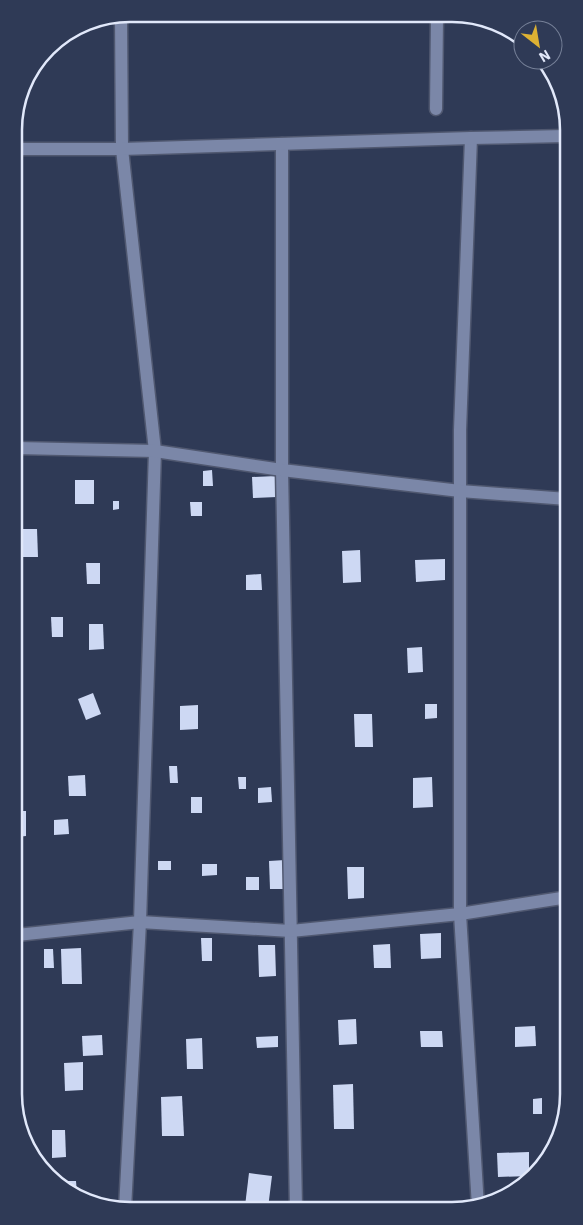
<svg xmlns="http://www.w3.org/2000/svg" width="583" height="1225" viewBox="0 0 583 1225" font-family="'IBM Plex Sans',sans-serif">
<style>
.building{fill:#cdd8f3}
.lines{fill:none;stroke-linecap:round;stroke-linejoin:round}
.minor-casing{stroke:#505870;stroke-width:15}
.minor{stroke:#7b87a8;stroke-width:12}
.rim{fill:none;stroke:#e1e8fa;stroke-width:2.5}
</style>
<rect width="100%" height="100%" fill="#2f3a56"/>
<!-- building -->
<g class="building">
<polygon points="212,470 213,486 203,486 203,471"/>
<polygon points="276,476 277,497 253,498 252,477"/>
<rect x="75" y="480" width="19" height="24"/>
<polygon points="113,501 119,501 119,509 113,510"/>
<polygon points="190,502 202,502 202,516 191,516"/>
<polygon points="21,529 37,529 38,557 21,557"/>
<polygon points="360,550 361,582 343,583 342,551"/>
<polygon points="445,559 445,580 416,582 415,560"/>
<polygon points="86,563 100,563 100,584 87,584"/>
<polygon points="261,574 262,590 246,590 246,575"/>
<polygon points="51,617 63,617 63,637 52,637"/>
<polygon points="89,624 103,624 104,649 89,650"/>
<polygon points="422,647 423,672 408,673 407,648"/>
<polygon points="93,693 101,714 86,720 78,699"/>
<polygon points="425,704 437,704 437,718 425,719"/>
<polygon points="198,705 198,729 180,730 180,706"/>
<polygon points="354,714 372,714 373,747 355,747"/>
<polygon points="169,766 177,766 178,783 170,783"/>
<polygon points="85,775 86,796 69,796 68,776"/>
<polygon points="238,777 246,777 246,789 239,789"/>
<polygon points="432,777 433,807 413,808 413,778"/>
<polygon points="271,787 272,802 258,803 258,788"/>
<rect x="191" y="797" width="11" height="16"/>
<polygon points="17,811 26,811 26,836 17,837"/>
<polygon points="68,819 69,834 54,835 54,820"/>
<polygon points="285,860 286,889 270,889 269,861"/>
<rect x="158" y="861" width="13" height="9"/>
<polygon points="202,864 217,864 217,875 202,876"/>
<polygon points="347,867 364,867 364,898 348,899"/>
<rect x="246" y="877" width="13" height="13"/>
<polygon points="441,933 441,958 421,959 420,934"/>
<polygon points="201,938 212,938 212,961 202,961"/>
<polygon points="390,944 391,968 374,968 373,945"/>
<polygon points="258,945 275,945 276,976 259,977"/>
<polygon points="81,948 82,984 62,984 61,949"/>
<polygon points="44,949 53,949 54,968 44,968"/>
<polygon points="356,1019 357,1044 339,1045 338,1020"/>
<polygon points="535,1026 536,1046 515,1047 515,1027"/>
<polygon points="420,1031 442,1031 443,1047 421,1047"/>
<polygon points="102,1035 103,1055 83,1056 82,1036"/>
<polygon points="278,1036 278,1047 257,1048 256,1037"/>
<polygon points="202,1038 203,1069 187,1069 186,1039"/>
<polygon points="83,1062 83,1090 65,1091 64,1063"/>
<polygon points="353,1084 354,1129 334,1129 333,1085"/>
<polygon points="182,1096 184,1136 162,1136 161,1097"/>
<polygon points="542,1098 542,1114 533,1114 533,1099"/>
<polygon points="52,1130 65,1130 66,1157 52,1158"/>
<polygon points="529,1152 529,1176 498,1177 497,1153"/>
<polygon points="249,1173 272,1176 268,1208 245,1206"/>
<polygon points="61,1181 76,1181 77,1194 61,1186"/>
</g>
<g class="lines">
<!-- minor casing -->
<g class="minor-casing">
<g id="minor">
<polyline points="121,16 122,149 155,451 140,922 125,1209"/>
<polyline points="436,109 437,16"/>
<polyline points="471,138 460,430 460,914 478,1207"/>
<polyline points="282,144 282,470 296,1208"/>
<polyline points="15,149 122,149 471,138 565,136"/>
<polyline points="16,448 155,451 282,470 460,491 567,499"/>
<polyline points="17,935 140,922 291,931 460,914 568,897"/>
</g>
</g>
<!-- minor -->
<use href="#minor" class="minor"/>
</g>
<!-- crop -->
<path d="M0 0H583V1225H0ZM130 22H452A108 108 0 0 1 560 130V1094A108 108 0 0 1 452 1202H130A108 108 0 0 1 22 1094V130A108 108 0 0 1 130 22Z" fill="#2f3a56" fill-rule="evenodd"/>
<path class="rim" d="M130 22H452A108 108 0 0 1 560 130V1094A108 108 0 0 1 452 1202H130A108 108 0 0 1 22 1094V130A108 108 0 0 1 130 22Z"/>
<!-- north arrow -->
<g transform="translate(538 45) rotate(149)"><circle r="24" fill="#2f3a56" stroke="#768098"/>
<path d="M0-4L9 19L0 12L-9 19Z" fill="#ddb133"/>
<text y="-8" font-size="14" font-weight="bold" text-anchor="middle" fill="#e1e8fa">N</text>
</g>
</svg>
